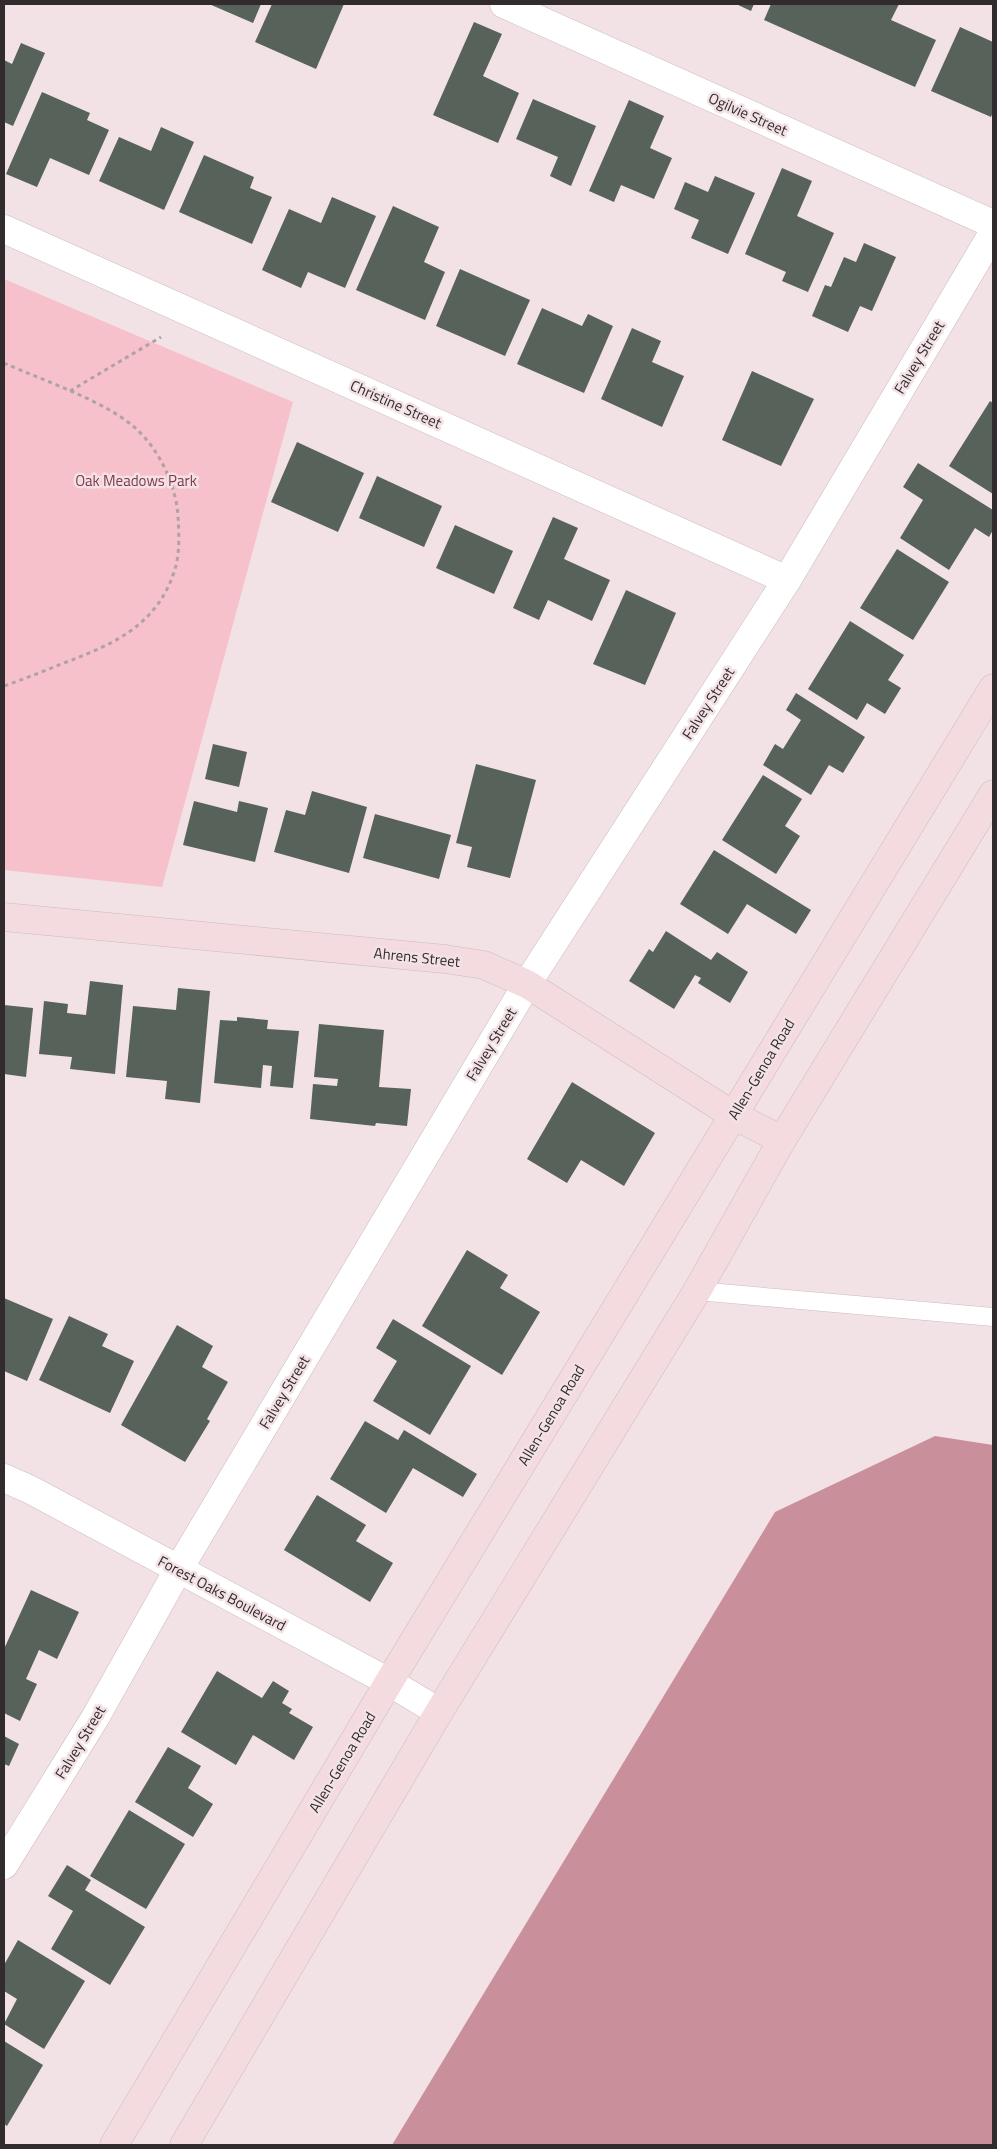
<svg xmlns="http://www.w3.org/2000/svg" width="997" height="2149" viewBox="0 0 997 2149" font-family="'Titillium Web',sans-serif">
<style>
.green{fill:#f7c1cb}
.water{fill:#c9909b}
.building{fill:#57625a}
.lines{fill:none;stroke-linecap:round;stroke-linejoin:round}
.lane-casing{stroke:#cbbbbd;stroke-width:19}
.street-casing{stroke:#cbbbbd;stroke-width:29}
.secondary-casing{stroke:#cbbbbd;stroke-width:29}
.path{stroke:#afa1a4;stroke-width:3;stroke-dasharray:4 4;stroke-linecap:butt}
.lane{stroke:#fff;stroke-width:18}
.street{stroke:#fff;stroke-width:28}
.secondary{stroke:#f4dbe0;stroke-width:28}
.labels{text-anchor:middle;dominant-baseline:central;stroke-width:5;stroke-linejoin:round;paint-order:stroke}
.street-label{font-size:15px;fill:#322b2d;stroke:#f3e2e5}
.park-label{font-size:15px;fill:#81394b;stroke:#f3e2e5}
</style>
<rect width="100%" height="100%" fill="#f3e2e5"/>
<!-- green -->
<polygon class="green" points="4,279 293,402 162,887 4,870"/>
<!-- water -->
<polygon class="water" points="935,1436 993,1445 993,2145 392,2145 775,1512"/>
<!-- building -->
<g class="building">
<polygon points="209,4 261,4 253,23"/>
<polygon points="272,4 344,4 316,69 255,42"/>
<polygon points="736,4 754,4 751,11"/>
<polygon points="771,4 899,4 891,20 936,40 915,87 764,20"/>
<polygon points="474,22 502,34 483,76 519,93 498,143 433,115"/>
<polygon points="960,27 993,42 993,112 991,117 931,91"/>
<polygon points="21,43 45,53 13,126 4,122 4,60 12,64"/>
<polygon points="42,92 90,113 87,120 109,130 89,175 50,158 37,187 6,174"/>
<polygon points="533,99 596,126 571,186 550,176 558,157 516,139"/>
<polygon points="629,100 664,116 650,148 672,158 654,199 621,185 614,202 589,191"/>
<polygon points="161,127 194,142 164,210 99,181 119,137 151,151"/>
<polygon points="204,155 254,177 250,188 272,197 252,244 179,212"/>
<polygon points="782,168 812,181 797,216 834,233 808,292 782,281 786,272 745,254"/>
<polygon points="715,176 755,193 728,254 691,238 699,220 674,209 685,182 708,192"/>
<polygon points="332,197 376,216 345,288 308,272 301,288 262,270 289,209 321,223"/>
<polygon points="393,206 439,227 424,262 445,272 425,320 356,290"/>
<polygon points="864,243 896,257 872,311 860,306 848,332 812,316 825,285 831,287 844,257 856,262"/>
<polygon points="460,269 530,300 505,356 436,326"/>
<polygon points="542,308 582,326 588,314 613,326 584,393 517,364"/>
<polygon points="632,328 661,341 652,362 684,376 662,427 601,399"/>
<polygon points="752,371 814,399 781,466 722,440"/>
<polygon points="990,401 993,403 993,494 949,466"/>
<polygon points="297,442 364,473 338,532 271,502"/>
<polygon points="918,463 993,510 993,530 989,537 975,528 949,570 900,538 923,500 903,487"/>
<polygon points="377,476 442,506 424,547 359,518"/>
<polygon points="553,517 578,528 564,559 610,580 592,621 548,600 539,620 513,608"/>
<polygon points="455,525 513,551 494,594 436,568"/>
<polygon points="897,549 949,582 913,640 860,608"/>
<polygon points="626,590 676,613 645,685 593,664"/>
<polygon points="850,621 904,655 888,680 901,688 885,714 867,703 857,720 808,689"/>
<polygon points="796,693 865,737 843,773 829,765 811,795 763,765 775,744 783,749 801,720 786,710"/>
<polygon points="213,744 247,752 239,787 205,779"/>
<polygon points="476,764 536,780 510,878 467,867 472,847 456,843"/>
<polygon points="763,775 802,799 785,826 800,836 776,874 722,840"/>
<polygon points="312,791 367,807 349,873 274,852 286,810 305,815"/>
<polygon points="194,801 237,812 239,801 268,808 255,862 183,845"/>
<polygon points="375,814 451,835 439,879 363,858"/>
<polygon points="714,850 811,910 796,934 747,904 728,934 680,904"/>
<polygon points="666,931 711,960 717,952 748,972 730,1003 698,983 701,978 695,975 674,1009 629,981 649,949 653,952"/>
<polygon points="90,981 123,985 115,1074 70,1069 72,1057 39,1054 44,1001 68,1004 67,1013 86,1015"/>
<polygon points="178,988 210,991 200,1103 165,1099 167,1081 126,1077 133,1006 176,1010"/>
<polygon points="4,1005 33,1008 26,1077 4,1074"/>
<polygon points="237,1017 268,1020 267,1029 299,1031 293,1088 270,1086 272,1066 263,1065 261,1088 214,1083 220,1020 237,1021"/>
<polygon points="319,1024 384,1030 379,1087 411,1089 407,1126 376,1123 375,1126 310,1119 313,1084 337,1086 338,1079 314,1077"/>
<polygon points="572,1082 655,1133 624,1186 581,1160 567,1183 527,1159"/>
<polygon points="467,1250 508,1275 500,1288 540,1312 502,1375 422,1326"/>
<polygon points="4,1298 53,1319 27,1381 4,1371"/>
<polygon points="69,1316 108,1334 102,1346 134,1361 110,1413 39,1380"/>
<polygon points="393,1319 471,1366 430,1435 373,1401 397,1361 376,1348"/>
<polygon points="177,1325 213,1346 202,1367 228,1382 207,1419 210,1421 185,1462 121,1425"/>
<polygon points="365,1421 398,1440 404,1430 477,1474 463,1497 413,1468 386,1513 330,1479"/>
<polygon points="317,1495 366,1525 356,1541 393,1563 370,1602 284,1550"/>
<polygon points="31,1590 79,1612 57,1659 39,1650 26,1679 37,1684 20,1721 4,1713 4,1649"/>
<polygon points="217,1671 262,1698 273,1681 289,1691 282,1703 292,1709 289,1713 313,1727 294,1760 253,1735 236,1765 181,1732"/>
<polygon points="4,1736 19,1744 9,1766 4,1764"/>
<polygon points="168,1747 201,1766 188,1788 213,1804 193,1837 135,1802"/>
<polygon points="129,1810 185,1844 146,1909 90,1876"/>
<polygon points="67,1865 91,1880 85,1890 145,1927 110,1985 51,1949 73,1911 48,1896"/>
<polygon points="18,1940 85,1981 44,2049 4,2024 17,1999 4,1991 4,1965"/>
<polygon points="4,2041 43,2065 7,2126 4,2124"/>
</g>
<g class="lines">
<!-- lane casing -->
<g class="lane-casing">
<polyline id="lane" points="697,1291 993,1317"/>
</g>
<!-- street casing -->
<g class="street-casing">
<g id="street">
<polyline points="504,4 993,224"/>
<polyline points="4,229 787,580"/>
<polyline points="4,1478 31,1490 389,1682 439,1712"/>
<polyline points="4,1865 95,1718 178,1570 527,984 787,580 993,233"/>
</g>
</g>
<!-- secondary casing -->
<g class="secondary-casing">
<g id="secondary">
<polyline points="4,917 445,959 484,965 527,984 733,1115 782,1140"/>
<polyline points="114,2145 389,1682 993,688"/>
<polyline points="184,2145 439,1712 697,1291 782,1140 993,794"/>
</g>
</g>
<!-- path -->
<g class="path">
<path d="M4,363C42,380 102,400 133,426C158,447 176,484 178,516C179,533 180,553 175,569C158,625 114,644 64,663C44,671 24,679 4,686"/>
<polyline points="70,391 161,337"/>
</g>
<!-- lane -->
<use href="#lane" class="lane"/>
<!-- street -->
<use href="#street" class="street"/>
<!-- secondary -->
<use href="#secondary" class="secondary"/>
</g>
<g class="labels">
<!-- street labels -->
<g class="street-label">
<text transform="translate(748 114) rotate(24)">Ogilvie Street</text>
<text transform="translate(919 357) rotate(-59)">Falvey Street</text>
<text transform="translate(396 404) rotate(24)">Christine Street</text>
<text transform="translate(708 703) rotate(-57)">Falvey Street</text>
<text transform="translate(417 957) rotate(6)">Ahrens Street</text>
<text transform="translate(491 1044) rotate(-59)">Falvey Street</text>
<text transform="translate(761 1069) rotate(-59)">Allen-Genoa Road</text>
<text transform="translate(284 1392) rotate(-59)">Falvey Street</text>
<text transform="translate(551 1415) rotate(-59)">Allen-Genoa Road</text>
<text transform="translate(222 1593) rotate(28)">Forest Oaks Boulevard</text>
<text transform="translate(80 1742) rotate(-59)">Falvey Street</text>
<text transform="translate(342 1762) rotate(-59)">Allen-Genoa Road</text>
</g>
<!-- park labels -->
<g class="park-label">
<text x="136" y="480">Oak Meadows Park</text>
</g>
</g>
<!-- border -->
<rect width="997" height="2149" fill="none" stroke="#322b2d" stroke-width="10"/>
</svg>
